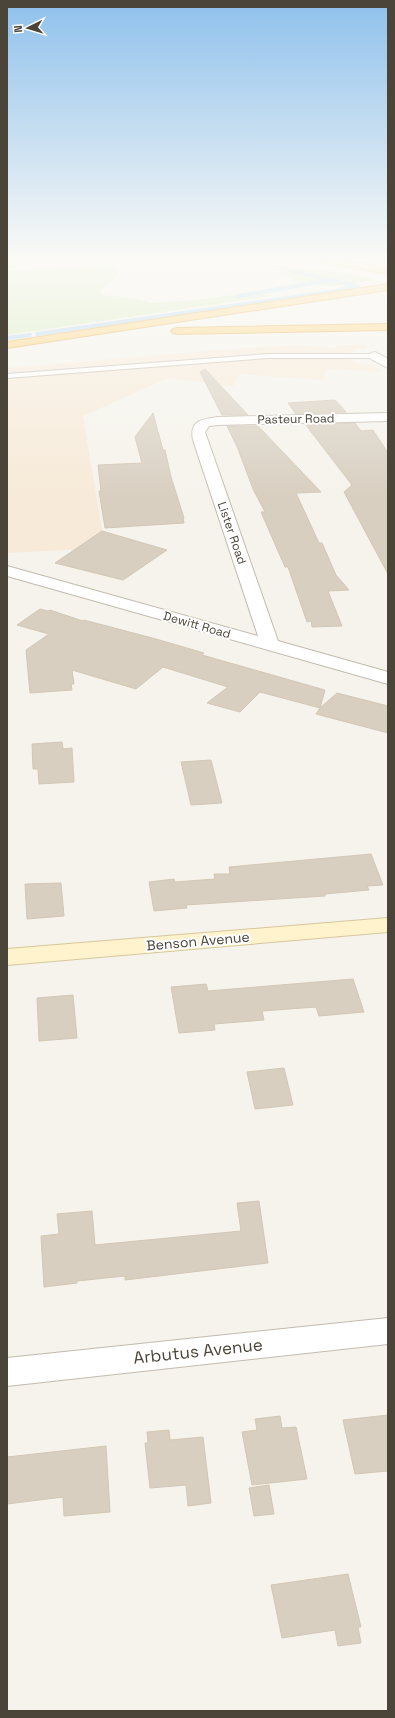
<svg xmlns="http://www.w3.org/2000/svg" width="395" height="1718" viewBox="0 0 395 1718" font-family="'Space Grotesk',sans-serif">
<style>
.commercial{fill:#f7ead8}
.green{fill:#d2eab5}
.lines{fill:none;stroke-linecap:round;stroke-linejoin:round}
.stream{stroke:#a9d4f2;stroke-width:4}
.building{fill:#d8cfc1;stroke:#d3c7b4}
.lane-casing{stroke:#c2bbae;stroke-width:2}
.street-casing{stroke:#c2bbae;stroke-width:2}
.secondary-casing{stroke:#d6c79b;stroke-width:2}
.highway-casing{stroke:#e0a43c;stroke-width:2}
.lane{fill:#fff;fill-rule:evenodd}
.street{fill:#fff;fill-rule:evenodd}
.secondary{fill:#fff3cd;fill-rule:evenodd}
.highway{fill:#ffcf6e;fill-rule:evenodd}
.labels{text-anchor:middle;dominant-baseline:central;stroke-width:4;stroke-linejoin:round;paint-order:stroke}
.far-street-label{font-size:12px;fill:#4b4439;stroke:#fff}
.street-label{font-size:14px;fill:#4b4439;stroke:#fff}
.near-street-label{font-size:17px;fill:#4b4439;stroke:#fff}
</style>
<rect width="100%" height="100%" fill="#f6f3ec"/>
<!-- commercial -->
<polygon class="commercial" points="298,345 336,348 338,345 367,345 367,348 359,349 351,352 350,359 358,363 373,365 379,369 380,372 327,369 323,380 240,374 233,386 168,378 83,416 105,548 7,553 7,368 219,350"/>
<!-- green -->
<g class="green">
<polygon points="7,258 49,258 8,270 90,266 106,262 118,270 119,272 114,280 100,291 103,295 137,299 153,303 195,300 255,292 272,296 7,335"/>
<polygon points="300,268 339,272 376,280 332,286 296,284 299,282 280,274 280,271"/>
</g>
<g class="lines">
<!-- stream -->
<g class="stream">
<polyline points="272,266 357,286"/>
<polyline points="238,296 333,280"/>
<polyline points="37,334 336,291 358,286"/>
<polyline points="7,338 30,335"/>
</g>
</g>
<!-- building -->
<g class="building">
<polygon points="205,369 248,415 222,415 200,372"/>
<polygon points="335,400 346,412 296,414 288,403"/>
<polygon points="153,413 163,450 165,450 171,477 184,518 183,518 184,523 105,528 99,491 101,491 98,465 142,463 135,437"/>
<polygon points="355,423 361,431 373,430 388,453 388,574 344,492 352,485 305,424"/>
<polygon points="227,426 258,426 321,492 296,493 319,543 322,543 336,575 349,590 328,591 342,626 312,627 311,621 307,622 288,567 285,567 261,512 265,512 253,489 238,449"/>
<polygon points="102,531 167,550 123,580 55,563"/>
<polygon points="40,609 48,611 50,610 83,621 84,620 156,639 204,653 202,655 325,690 320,708 337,693 388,706 388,733 316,714 320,708 260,692 240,712 207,703 228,687 163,667 136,689 72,670 74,684 71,684 72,690 30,693 26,650 49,634 17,625"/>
<polygon points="62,742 63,749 72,748 74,782 39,784 38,769 33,769 32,744"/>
<polygon points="211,760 222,803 191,805 181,762"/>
<polygon points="371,854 383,885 367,886 369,890 325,894 325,896 186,905 187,908 154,911 149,882 174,879 175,882 215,879 214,874 230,874 229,867"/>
<polygon points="61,883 64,916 27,919 25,884"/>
<polygon points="353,979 364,1012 319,1016 316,1007 262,1011 264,1020 214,1024 215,1030 179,1033 171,987 206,984 208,991"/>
<polygon points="73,995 77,1038 39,1041 37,998"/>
<polygon points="284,1068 293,1105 255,1109 247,1072"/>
<polygon points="259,1201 268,1263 125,1280 125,1276 77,1281 77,1283 44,1287 41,1236 59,1234 57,1214 92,1211 95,1245 241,1231 237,1203"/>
<polygon points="388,1415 388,1471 355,1474 343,1420"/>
<polygon points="280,1416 282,1428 296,1427 307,1479 252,1485 242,1432 257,1430 255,1419"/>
<polygon points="169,1430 170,1440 203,1437 211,1503 188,1506 186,1485 150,1488 145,1443 148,1443 147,1432"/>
<polygon points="106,1446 110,1512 64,1516 63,1497 7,1504 7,1457"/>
<polygon points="269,1485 274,1514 254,1516 249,1488"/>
<polygon points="348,1574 361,1627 358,1627 361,1643 338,1646 335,1630 282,1638 271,1585"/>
</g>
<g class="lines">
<!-- lane casing -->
<g class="lane-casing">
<polygon id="lane" points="268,354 375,354 378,356 375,358 268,358 7,378 7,374"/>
</g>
<!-- street casing -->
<g class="street-casing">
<g id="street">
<polygon points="375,352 388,359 388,368 371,359 369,356 371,353"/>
<path d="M388,413V421L218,425L209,426L205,432L278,641L388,672V684L7,576V566L258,636L193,440C189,420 203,419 218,417Z"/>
<polygon points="388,1318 388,1344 7,1386 7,1358"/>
</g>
</g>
<!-- secondary casing -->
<g class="secondary-casing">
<polygon id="secondary" points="388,918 388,932 7,965 7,949"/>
</g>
<!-- highway casing -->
<g class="highway-casing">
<g id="highway">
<polygon points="308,258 328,258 388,268 388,274 313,261"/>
<polygon points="388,284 388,290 7,348 7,342"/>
<polygon points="388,324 388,330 177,334 173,333 171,331 173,329 177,328"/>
</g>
</g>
<!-- lane -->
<use href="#lane" class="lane"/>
<!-- street -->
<use href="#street" class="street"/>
<!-- secondary -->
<use href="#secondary" class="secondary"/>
<!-- highway -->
<use href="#highway" class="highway"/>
</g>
<!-- sky -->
<linearGradient id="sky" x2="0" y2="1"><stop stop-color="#8fc1ec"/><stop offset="0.52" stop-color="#fbfaf6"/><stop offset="1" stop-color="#fbfaf6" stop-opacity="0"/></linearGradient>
<rect width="395" height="498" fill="url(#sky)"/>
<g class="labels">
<!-- far-street labels -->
<g class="far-street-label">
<text transform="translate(296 419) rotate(-1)">Pasteur Road</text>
<text transform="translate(232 533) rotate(71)">Lister Road</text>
<text transform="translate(197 625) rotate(16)">Dewitt Road</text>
</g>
<!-- street labels -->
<g class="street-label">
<text transform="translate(198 941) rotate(-5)">Benson Avenue</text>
</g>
<!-- near-street labels -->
<g class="near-street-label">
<text transform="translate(198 1351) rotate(-6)">Arbutus Avenue</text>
</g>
</g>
<!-- border -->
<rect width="395" height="1718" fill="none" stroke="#4b4439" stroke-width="16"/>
<!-- north arrow -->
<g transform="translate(28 28) rotate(265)" stroke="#ffffff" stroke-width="3" paint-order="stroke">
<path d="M0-3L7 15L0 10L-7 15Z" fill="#4b4439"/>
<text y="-6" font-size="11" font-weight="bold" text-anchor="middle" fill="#4b4439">N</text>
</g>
</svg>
